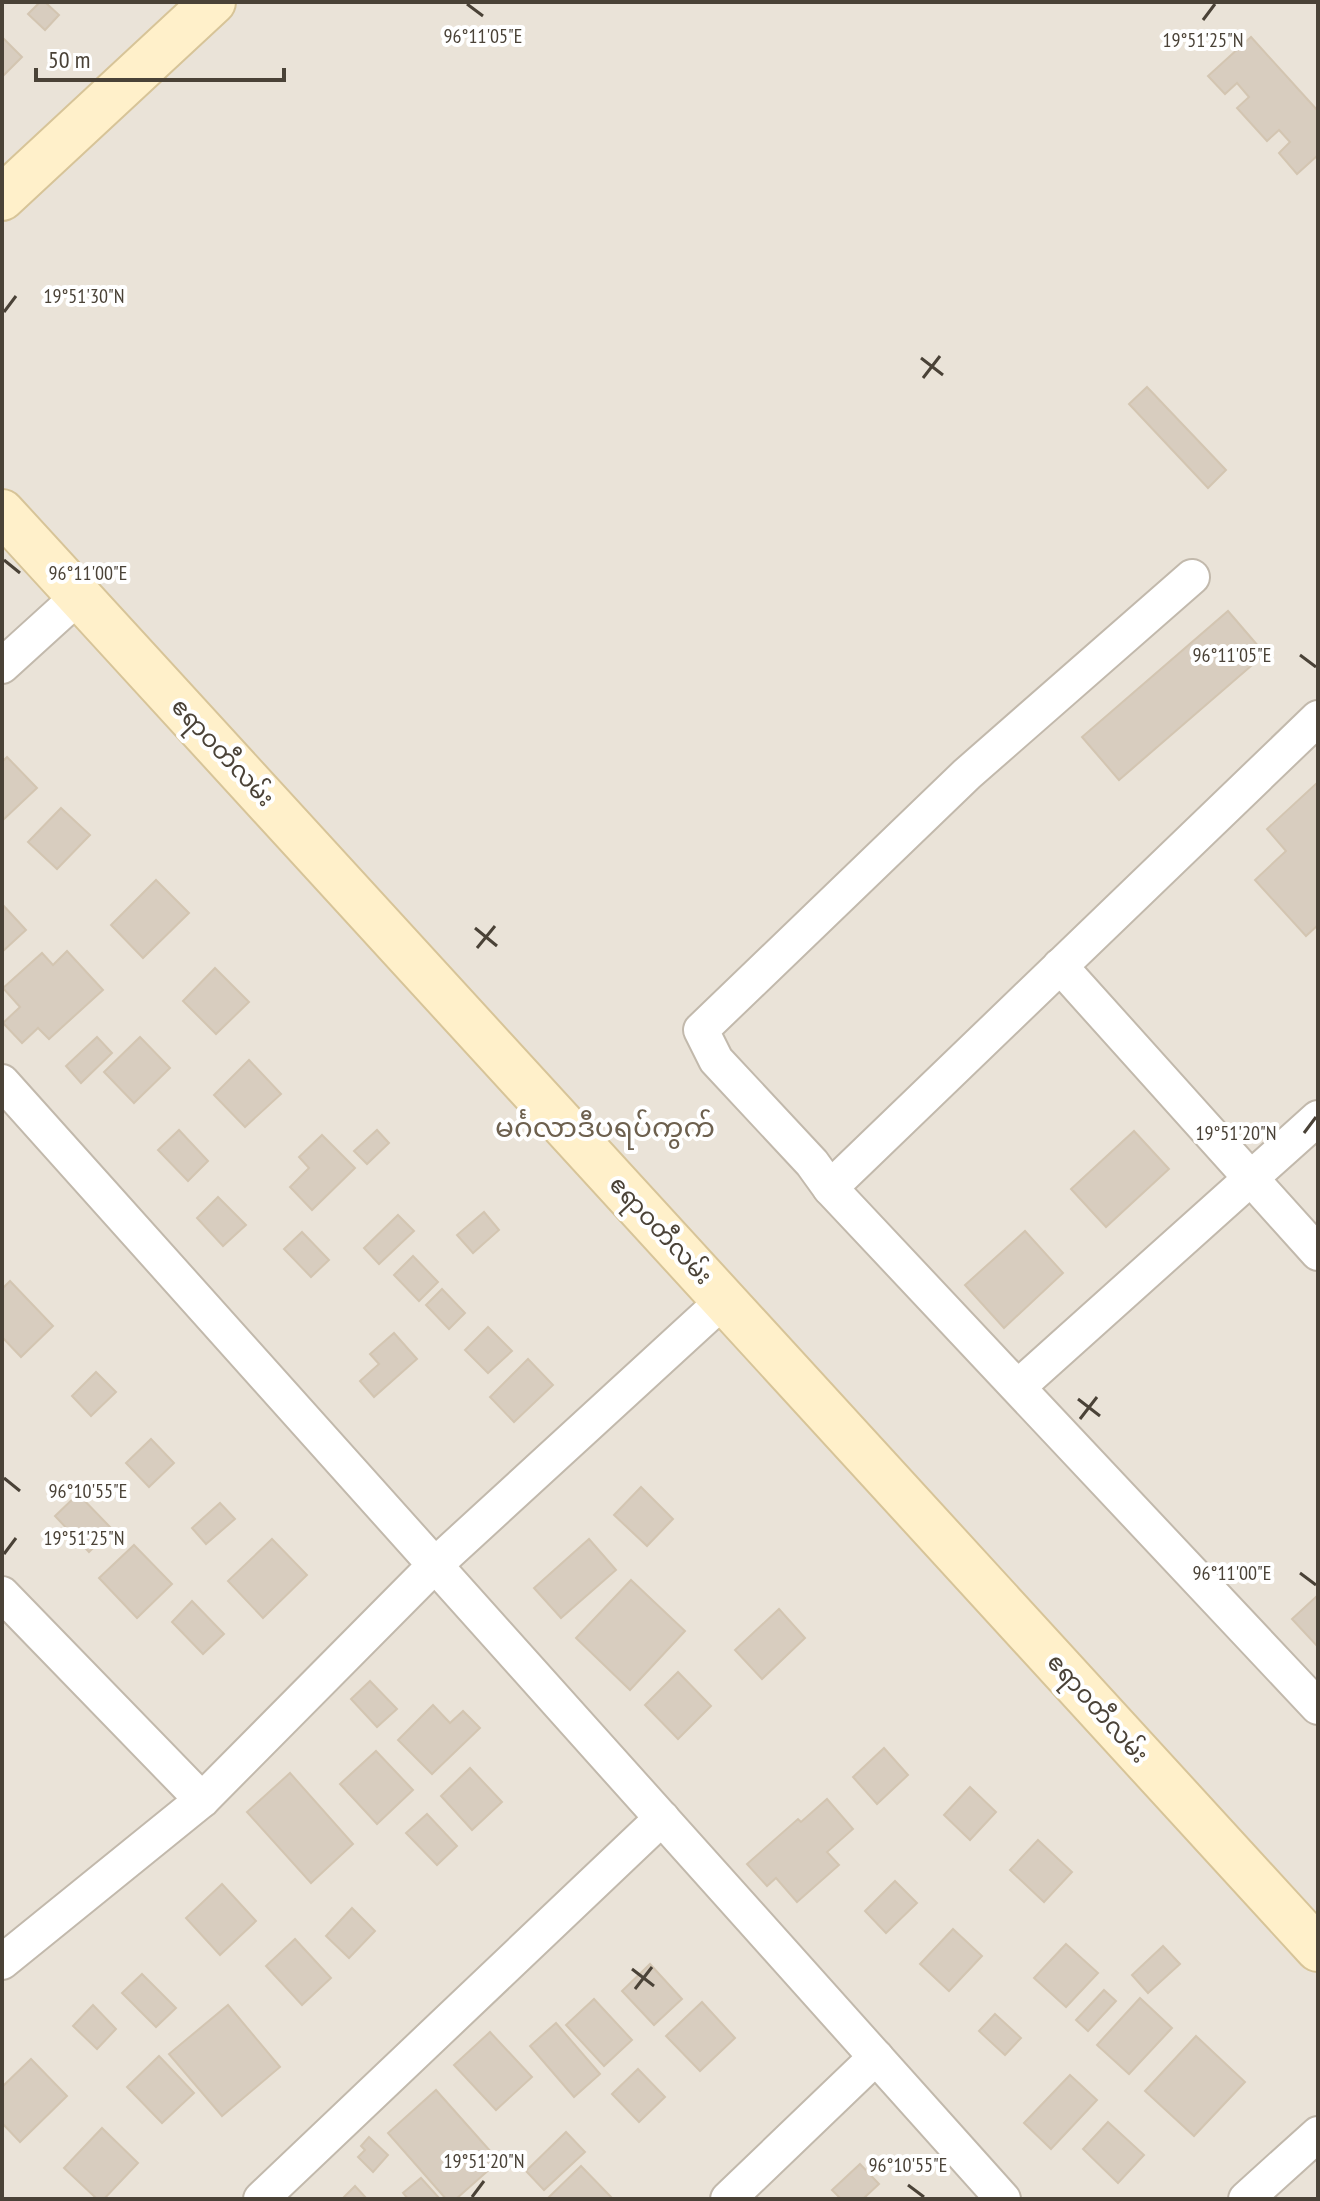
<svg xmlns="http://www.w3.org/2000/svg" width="1320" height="2201" viewBox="0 0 1320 2201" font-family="'PT Sans Narrow','Noto Sans Myanmar',sans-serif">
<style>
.residential{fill:#eae3d8}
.building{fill:#d8cdbf;stroke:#d3c5b1;stroke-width:2}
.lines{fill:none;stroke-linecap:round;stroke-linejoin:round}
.street-casing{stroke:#c2b9ac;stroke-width:38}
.secondary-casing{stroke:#d7c498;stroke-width:48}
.street{stroke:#fff;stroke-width:34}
.secondary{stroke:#fff0ca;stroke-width:44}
.ticks{fill:none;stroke:#4a4237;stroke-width:3}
.labels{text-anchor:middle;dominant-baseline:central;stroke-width:8;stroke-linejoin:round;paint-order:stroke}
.street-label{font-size:24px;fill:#4a4237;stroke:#fff}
.quarter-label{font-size:28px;fill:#6d604e;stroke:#fff}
.ticks-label{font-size:20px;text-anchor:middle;fill:#4a4237;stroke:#fff;stroke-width:8;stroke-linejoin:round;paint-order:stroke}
</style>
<rect width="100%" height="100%" fill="#f5f2ea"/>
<!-- residential -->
<rect class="residential" x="2" y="2" width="1316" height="2197"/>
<!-- building -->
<g class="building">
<polygon points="40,2 45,2 59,15 45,30 28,14"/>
<polygon points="2,37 22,57 3,76 2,76"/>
<polygon points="1251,37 1318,111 1318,155 1297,174 1279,153 1290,142 1279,130 1267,141 1237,108 1249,97 1237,83 1225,94 1208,76"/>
<polygon points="1147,387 1226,470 1208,488 1129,404"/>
<polygon points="1228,611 1265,654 1119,780 1082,737"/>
<polygon points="7,757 37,788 2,821 2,762"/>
<polygon points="1318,782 1318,925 1306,936 1255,880 1286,851 1267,829"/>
<polygon points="61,808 90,835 57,869 28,842"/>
<polygon points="156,880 189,913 143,958 111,925"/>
<polygon points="2,904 26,930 2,952"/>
<polygon points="67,951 103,990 49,1039 38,1028 22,1043 3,1023 20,1007 3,988 42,953 53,965"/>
<polygon points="215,968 249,1002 216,1034 183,1001"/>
<polygon points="97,1037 112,1053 81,1083 66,1066"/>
<polygon points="140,1037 170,1068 134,1103 104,1072"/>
<polygon points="249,1060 281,1094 245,1127 214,1095"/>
<polygon points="179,1130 208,1161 188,1181 158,1150"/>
<polygon points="377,1130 389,1143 367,1164 354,1151"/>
<polygon points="1134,1131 1169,1169 1106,1227 1071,1189"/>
<polygon points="322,1135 355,1168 312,1210 290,1187 309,1168 299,1157"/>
<polygon points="218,1197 246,1225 223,1246 197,1218"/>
<polygon points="484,1212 499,1230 473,1253 457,1235"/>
<polygon points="398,1215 414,1231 379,1264 364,1248"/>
<polygon points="1025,1231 1063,1273 1004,1328 965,1285"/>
<polygon points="302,1232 329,1260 311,1277 284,1249"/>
<polygon points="413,1256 438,1282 419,1301 394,1275"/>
<polygon points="10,1281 53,1326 21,1357 2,1337 2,1289"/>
<polygon points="442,1289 465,1313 449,1329 426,1305"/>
<polygon points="488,1327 512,1351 488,1373 465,1350"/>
<polygon points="394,1333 417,1359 374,1397 360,1381 379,1364 370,1354"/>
<polygon points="528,1359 553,1385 514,1422 490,1397"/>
<polygon points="96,1372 116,1392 91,1416 72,1396"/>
<polygon points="151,1439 174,1463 149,1487 126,1463"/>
<polygon points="641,1487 673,1519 647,1546 614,1515"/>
<polygon points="78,1494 112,1529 89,1552 55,1516"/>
<polygon points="220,1503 235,1519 206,1544 192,1528"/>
<polygon points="272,1539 307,1575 263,1618 228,1581"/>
<polygon points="589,1539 616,1570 561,1618 534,1588"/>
<polygon points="134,1545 172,1584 137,1618 99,1578"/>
<polygon points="631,1580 685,1631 630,1690 576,1638"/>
<polygon points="1318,1595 1318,1647 1292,1619"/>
<polygon points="192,1601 224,1634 203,1654 172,1622"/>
<polygon points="779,1609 805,1638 762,1679 735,1650"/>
<polygon points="678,1672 711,1706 678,1739 645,1705"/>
<polygon points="370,1681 397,1709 377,1727 351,1699"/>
<polygon points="433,1705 450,1723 463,1711 480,1728 432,1774 398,1740"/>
<polygon points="884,1748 908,1775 877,1804 853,1777"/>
<polygon points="376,1751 413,1790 377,1824 340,1784"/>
<polygon points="470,1768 502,1802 472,1830 441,1796"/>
<polygon points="290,1773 353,1844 311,1883 247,1812"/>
<polygon points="970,1787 996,1812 970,1840 944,1815"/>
<polygon points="827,1799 853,1829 827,1852 839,1865 797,1902 776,1878 767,1886 747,1864 798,1819 801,1822"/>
<polygon points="427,1814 457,1846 437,1865 406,1833"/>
<polygon points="1038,1840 1072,1872 1044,1902 1010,1870"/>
<polygon points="895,1881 917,1903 886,1933 865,1911"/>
<polygon points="222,1884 256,1921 220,1955 186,1918"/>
<polygon points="352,1908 375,1931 349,1958 326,1936"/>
<polygon points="953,1929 982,1956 949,1991 920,1964"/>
<polygon points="295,1939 331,1978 302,2005 266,1966"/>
<polygon points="1066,1944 1098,1973 1066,2007 1034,1978"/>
<polygon points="1163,1946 1180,1964 1148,1993 1132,1975"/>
<polygon points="650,1964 682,1999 654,2025 622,1991"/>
<polygon points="142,1974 176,2008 156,2027 122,1993"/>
<polygon points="1104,1990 1116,2001 1088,2031 1076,2020"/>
<polygon points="1140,1998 1172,2028 1129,2074 1097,2045"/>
<polygon points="594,1999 632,2040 604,2066 566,2025"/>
<polygon points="702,2002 735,2038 700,2071 666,2036"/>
<polygon points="93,2005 116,2029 97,2049 73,2026"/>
<polygon points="228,2005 280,2067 222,2116 169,2054"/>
<polygon points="995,2014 1021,2038 1005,2055 979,2031"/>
<polygon points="556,2023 600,2074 574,2097 530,2046"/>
<polygon points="490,2032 532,2077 496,2110 454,2065"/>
<polygon points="1196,2036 1245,2082 1194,2136 1145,2091"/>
<polygon points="159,2056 194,2093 162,2123 127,2087"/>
<polygon points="31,2059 67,2096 20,2142 2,2123 2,2087"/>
<polygon points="638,2069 665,2097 639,2122 612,2094"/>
<polygon points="1070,2075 1097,2100 1051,2149 1024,2123"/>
<polygon points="436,2090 499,2161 456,2199 446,2199 388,2133"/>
<polygon points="1108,2122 1144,2155 1118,2183 1083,2149"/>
<polygon points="102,2128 138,2163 104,2199 97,2199 64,2168"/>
<polygon points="566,2132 585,2152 544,2190 526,2171"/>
<polygon points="369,2137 388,2155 373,2172 358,2157 365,2150 361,2146"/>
<polygon points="860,2164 879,2184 863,2199 841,2199 832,2190"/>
<polygon points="581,2166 613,2199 551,2199 549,2197"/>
<polygon points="421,2178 440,2199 408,2199 403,2193"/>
<polygon points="355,2186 367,2199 342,2199"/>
</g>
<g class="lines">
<!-- street casing -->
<g class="street-casing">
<g id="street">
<polyline points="2,666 79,596"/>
<polyline points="1318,718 830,1188 1318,1707"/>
<polyline points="1060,966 1318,1253"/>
<polyline points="2,1082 1003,2199"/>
<polyline points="830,1188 812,1163 716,1060 701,1030 967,774 1192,577"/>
<polyline points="1018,1387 1318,1118"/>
<polyline points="2,1594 202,1800"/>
<polyline points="2,1962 202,1800 435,1565 725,1299"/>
<polyline points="261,2199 662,1818"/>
<polyline points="728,2199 876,2057"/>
<polyline points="1246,2199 1318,2134"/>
</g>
</g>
<!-- secondary casing -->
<g class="secondary-casing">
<g id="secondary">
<polyline points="2,198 213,2"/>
<polyline points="2,512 1318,1949"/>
</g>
</g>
<!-- street -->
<use href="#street" class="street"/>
<!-- secondary -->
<use href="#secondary" class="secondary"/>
</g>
<!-- ticks -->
<path class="ticks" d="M467,4L483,16M1203,20L1215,4M4,312L16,296M921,358L943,375M923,378L940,356M4,560L20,573M1300,655L1316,667M475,928L497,946M477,948L495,926M1304,1133L1316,1117M1078,1399L1100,1416M1080,1419L1097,1397M4,1478L20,1491M4,1554L16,1538M1300,1573L1316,1585M632,1969L654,1986M635,1989L652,1967M908,2185L924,2197M472,2197L484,2181"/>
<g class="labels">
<!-- street labels -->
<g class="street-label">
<text transform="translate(223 752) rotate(47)">ဧရာဝတီလမ်း</text>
<text transform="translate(661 1230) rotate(47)">ဧရာဝတီလမ်း</text>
<text transform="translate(1098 1708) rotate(48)">ဧရာဝတီလမ်း</text>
</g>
<!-- quarter labels -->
<g class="quarter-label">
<text x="605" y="1126">မင်္ဂလာဒီပရပ်ကွက်</text>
</g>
</g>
<g class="ticks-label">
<text x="483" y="43">96°11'05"E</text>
<text x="1203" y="47">19°51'25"N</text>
<text x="84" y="303">19°51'30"N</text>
<text x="88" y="580">96°11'00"E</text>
<text x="1232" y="662">96°11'05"E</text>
<text x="1236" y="1140">19°51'20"N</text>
<text x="88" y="1498">96°10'55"E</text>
<text x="84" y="1545">19°51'25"N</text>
<text x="1232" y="1580">96°11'00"E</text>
<text x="484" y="2168">19°51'20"N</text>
<text x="908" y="2172">96°10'55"E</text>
</g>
<!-- border -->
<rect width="1320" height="2201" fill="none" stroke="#4a4237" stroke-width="8"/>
<!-- scale -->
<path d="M36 68v12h248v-12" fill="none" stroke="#4a4237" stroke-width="4"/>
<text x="48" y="68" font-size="24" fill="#4a4237" stroke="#ffffff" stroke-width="6" paint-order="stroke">50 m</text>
</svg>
